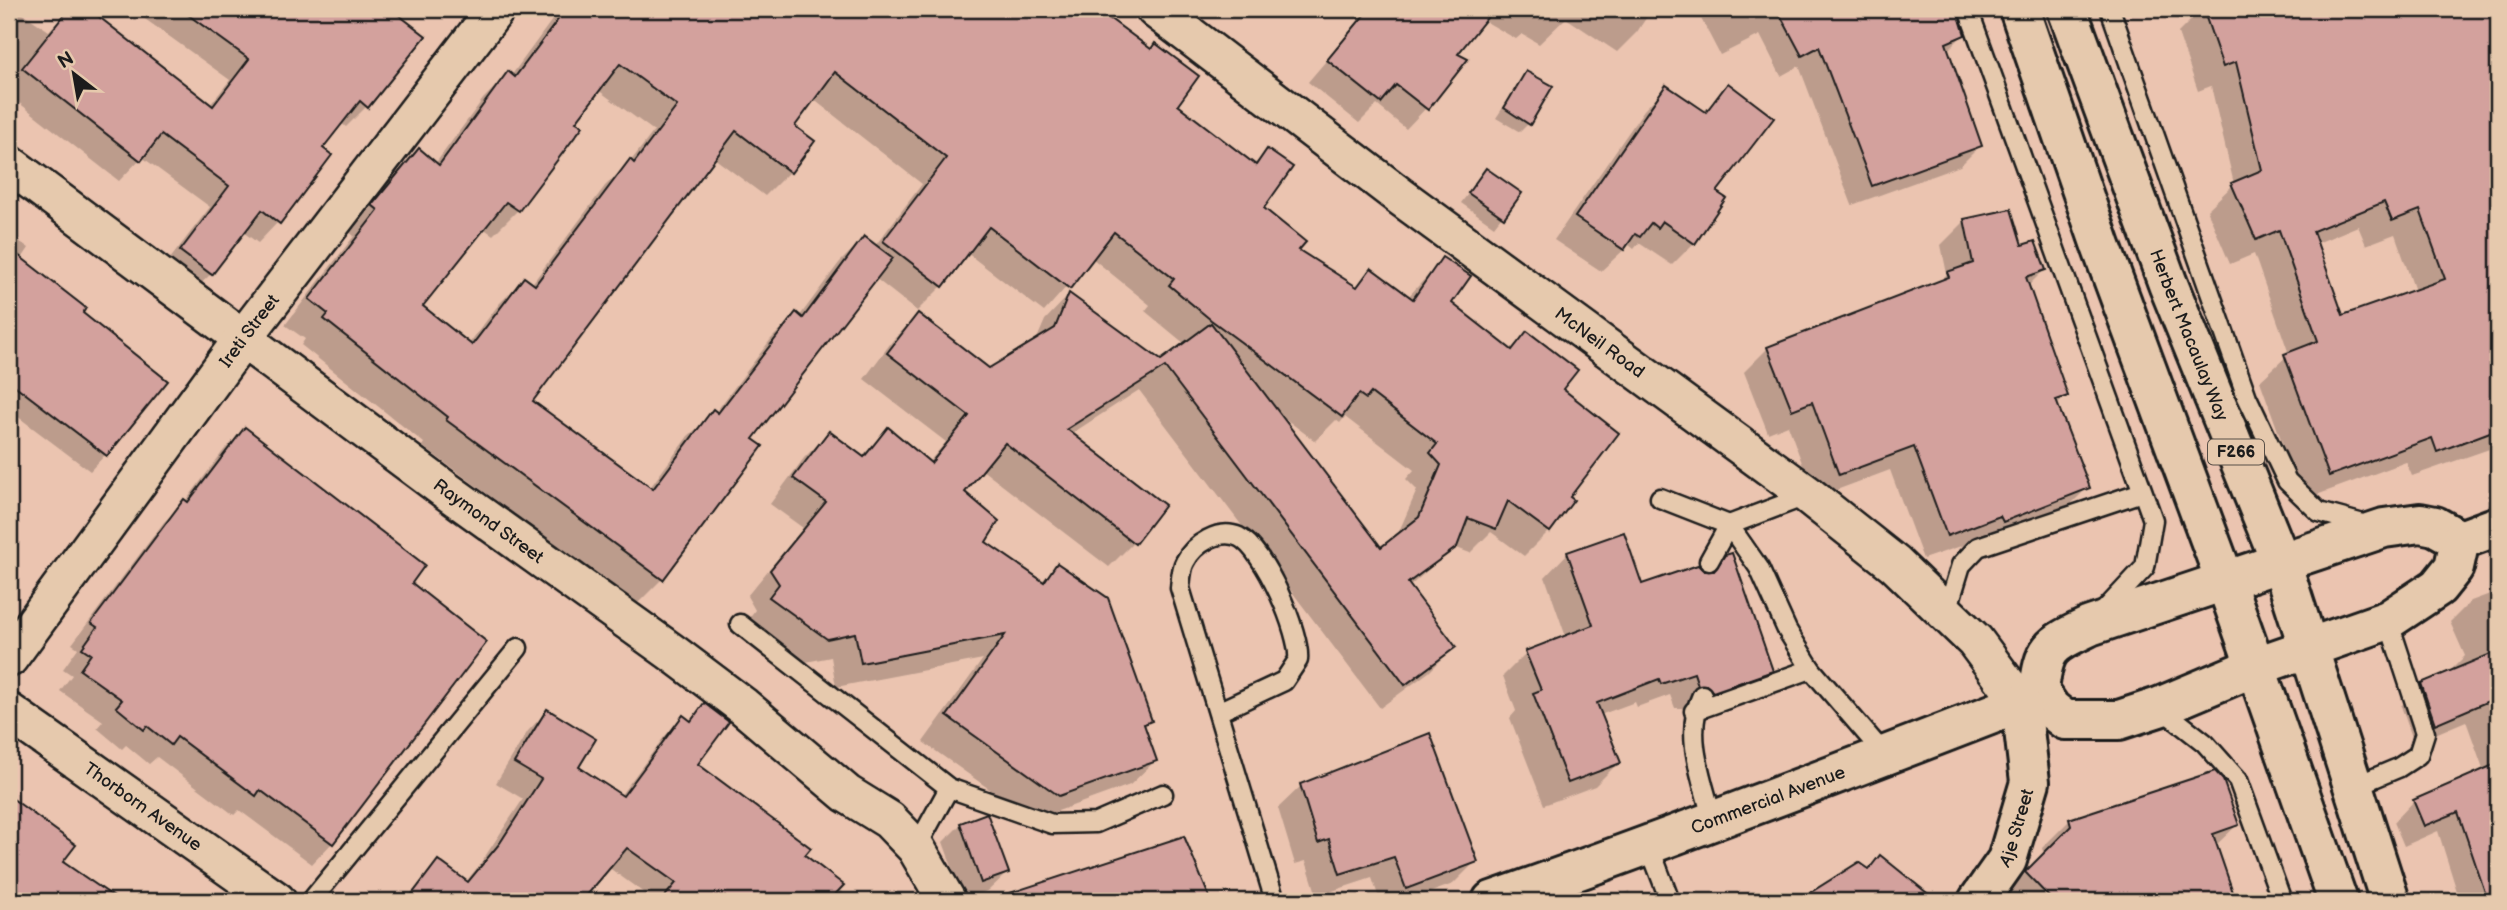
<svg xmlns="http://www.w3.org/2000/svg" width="2507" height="910" viewBox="0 0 2507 910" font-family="'Balsamiq Sans',sans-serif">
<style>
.shadow{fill:#0003;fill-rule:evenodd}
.building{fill:#d3a19d;stroke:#1c1c1c;stroke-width:2;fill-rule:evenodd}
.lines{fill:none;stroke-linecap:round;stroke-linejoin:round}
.lane-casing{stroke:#1c1c1c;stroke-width:23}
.street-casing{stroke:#1c1c1c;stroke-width:42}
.secondary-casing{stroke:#1c1c1c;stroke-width:44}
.highway-casing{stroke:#1c1c1c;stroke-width:44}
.lane{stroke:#e6c9ad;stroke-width:18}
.street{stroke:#e6c9ad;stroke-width:37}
.secondary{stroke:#e6c9ad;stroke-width:38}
.highway{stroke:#e6c9ad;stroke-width:38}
.labels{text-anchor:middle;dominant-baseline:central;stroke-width:5;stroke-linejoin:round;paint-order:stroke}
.shield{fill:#e6c9ad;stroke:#595048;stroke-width:2}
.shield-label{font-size:16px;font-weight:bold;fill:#1c1c1c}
.street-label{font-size:18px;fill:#1c1c1c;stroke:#e6c9ad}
</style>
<rect width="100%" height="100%" fill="#ebc4b0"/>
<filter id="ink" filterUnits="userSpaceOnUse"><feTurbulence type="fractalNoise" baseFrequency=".0143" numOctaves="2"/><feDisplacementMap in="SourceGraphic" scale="14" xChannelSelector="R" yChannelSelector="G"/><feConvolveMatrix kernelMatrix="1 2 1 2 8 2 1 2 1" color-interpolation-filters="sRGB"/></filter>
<g filter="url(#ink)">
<!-- shadow -->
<g class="shadow">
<polygon points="9,9 16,9 49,31 69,9 86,9 210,105 230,80 138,14 142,9 388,9 423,36 367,106 346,127 341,123 320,148 278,222 258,243 243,232 211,274 190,294 160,272 210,207 142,157 119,181 9,95"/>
<path d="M560,9H1058L1071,18L1080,9H1094L1150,51L1176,105L1253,165L1268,151L1261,208L1297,250L1354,288L1371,270L1408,297L1443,259L1450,303L1510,350L1527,333L1560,390L1567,497L1549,531L1524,556L1491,532L1470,553L1454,547L1409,587L1454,647L1429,672L1380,708L1139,390L1071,434L1133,543L1109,567L981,469L962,492L984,543L1041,582L1058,565L1150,721L1144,727L1155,761L1130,785L1033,820L923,742L983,659L836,687L831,657L801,663L746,622L755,610L747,596L803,528L770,504L804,458L829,433L861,457L888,430L928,463L946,442L864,379L893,340L918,315L988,370L1036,341L1045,320L1069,295L1161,362L1185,344L1145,311L1150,305L1092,258L1044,312L967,253L942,286L917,311L875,278L750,439L662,579L637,604L422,446L424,443L301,345L305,339L285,325L354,236L348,231L394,175L419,150L435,164L483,99L508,74L511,76ZM598,90L654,131L630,162L605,186L531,285L524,279L499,304L468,345L421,307L483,228L493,235L518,210ZM813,99L922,184L875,246L864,238L839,263L799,317L796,314L771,339L715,413L688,436L649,489L530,401L714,158L765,196L790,171L793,126ZM1279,414L1315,441L1336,420L1340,423L1345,417L1414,470L1406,479L1417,490L1397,536L1381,550Z"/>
<polygon points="1370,9 1381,12 1384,9 1652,9 1637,32 1617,52 1566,18 1539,44 1522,34 1516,39 1483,20 1456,54 1426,108 1406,129 1377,105 1359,123 1308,82"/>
<polygon points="1696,9 1954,9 1963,35 1947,51 1980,146 1960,166 1852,205 1799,66 1781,76 1760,35 1720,55"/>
<path d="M2202,9H2287L2290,18L2315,9H2498V446L2412,476L2406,462L2303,500L2260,381L2289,354L2254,254L2230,264L2207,210L2234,184L2211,86L2198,91L2178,33ZM2358,226L2366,245L2395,234L2415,291L2342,318L2315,244Z"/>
<polygon points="1526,73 1529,123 1520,132 1496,118"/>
<polygon points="1729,86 1715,193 1694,243 1672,265 1639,243 1634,249 1629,245 1601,271 1554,240 1644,110 1666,87 1703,112"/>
<polygon points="1486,170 1520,193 1494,226 1461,203"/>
<polygon points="1965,221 2021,247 2044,270 2028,286 2066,396 2056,406 2088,487 2064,511 1923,559 1890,470 1815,498 1788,425 1768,433 1744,372 1768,348 1938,283 1947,274 1941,245"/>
<polygon points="9,234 29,248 21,260 80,313 106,454 90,471 9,410"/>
<polygon points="245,429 409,583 484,642 332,843 312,864 239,810 234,815 157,757 149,764 126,745 122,749 97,728 103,721 60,691 72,675 63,669 78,648 72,644 164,522 185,502 224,450"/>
<polygon points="1568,553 1641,586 1710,573 1726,557 1771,670 1747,694 1688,714 1682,708 1675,708 1670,695 1637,707 1635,702 1600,715 1619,762 1595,786 1544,805 1510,718 1516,711 1503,676 1526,653 1566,637 1545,577"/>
<polygon points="2498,591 2498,901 2460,901 2438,831 2404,846 2394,822 2414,801 2484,771 2466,721 2414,743 2401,706 2422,685 2446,675 2465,656 2450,622 2471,601"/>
<polygon points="705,706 695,764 852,901 710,901 706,899 704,901 655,901 608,867 588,892 600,901 404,901 438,863 465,883 480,864 523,799 496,783 528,731 547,711 576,768 620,796 664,737 683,717 689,721"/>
<polygon points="2214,773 2237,825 2215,846 2234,901 1999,900 2044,855 2042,848 2069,821"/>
<polygon points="1301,786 1476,861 1453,884 1407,901 1380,901 1372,878 1317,896 1306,861 1295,864 1278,808"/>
<polygon points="9,798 74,845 61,862 117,901 9,901"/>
<polygon points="986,815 1007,873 989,890 964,900 943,842 960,825"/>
<polygon points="1183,838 1209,901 1010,901 1019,892"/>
<polygon points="1880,857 1930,898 1928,901 1801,901 1859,864 1867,870"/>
<polygon points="1630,891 1634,901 1604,901"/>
</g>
<!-- building -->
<g class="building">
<polygon points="69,9 89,9 213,106 249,59 180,9 391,9 426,36 368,108 360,101 323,148 332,155 280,224 262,210 212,275 180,251 229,186 161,135 141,161 22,68"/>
<path d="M566,9H1097L1151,49L1155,43L1199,76L1178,105L1256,165L1267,149L1293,167L1264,208L1306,242L1299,250L1357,287L1371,268L1413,299L1442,257L1471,276L1452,303L1512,350L1527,331L1578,370L1563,389L1619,433L1570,497L1574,500L1550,532L1508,501L1496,529L1468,518L1457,547L1408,583L1456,647L1405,685L1165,367L1067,429L1165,505L1135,544L1005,443L965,492L999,521L986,542L1044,582L1057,563L1108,598L1152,721L1144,724L1157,761L1059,796L947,716L1005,635L861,663L855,633L827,639L769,597L779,584L770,570L826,502L793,478L829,431L864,457L888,427L931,463L969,416L887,353L918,313L989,368L1055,328L1069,293L1161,360L1211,323L1381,547L1419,517L1441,465L1430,453L1437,444L1371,393L1366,399L1359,394L1342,417L1211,320L1169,285L1174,279L1114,232L1070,289L989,227L943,287L883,241L946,158L835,72L795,126L815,141L791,173L736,131L533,401L653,489L713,409L718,413L796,312L803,318L864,236L893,258L753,439L763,446L663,580L446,420L448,417L324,319L328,314L309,299L378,210L372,205L419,148L439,165L508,71L515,77ZM620,64L677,106L634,163L630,159L535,285L524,277L472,345L423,306L506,202L519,211L583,126L576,122Z"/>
<polygon points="1369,9 1494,9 1458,54 1468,59 1428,110 1396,85 1381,103 1327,60"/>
<polygon points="1777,9 1957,9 1965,35 1946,43 1982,146 1872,186 1819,47 1802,56"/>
<path d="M2203,9H2498V429L2437,452L2432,438L2329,476L2284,354L2318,341L2279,230L2256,240L2231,183L2262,170L2236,62L2223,67ZM2384,202L2392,221L2420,210L2445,279L2343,315L2313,231Z"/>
<polygon points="1526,71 1553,86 1530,125 1504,108"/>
<polygon points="1728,83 1774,118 1717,192 1726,198 1695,244 1662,221 1657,228 1651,223 1640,237 1635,234 1624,250 1575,217 1666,85 1706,112"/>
<polygon points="1486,168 1522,193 1504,218 1468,193"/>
<polygon points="2011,209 2022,245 2035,241 2046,270 2026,277 2068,396 2056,400 2090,488 2003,522 2000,516 1947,536 1914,447 1839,475 1812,402 1792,410 1767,347 1949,277 1947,272 1973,263 1964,219"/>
<polygon points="9,248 86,308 83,313 168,381 107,456 9,381"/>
<polygon points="245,427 425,565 412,583 487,642 333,844 260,790 256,796 177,737 171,745 147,726 144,730 116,707 122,700 80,670 91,654 82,648 97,627 91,623 184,499 188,502"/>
<polygon points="1624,532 1642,584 1698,565 1704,571 1714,571 1725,555 1732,553 1773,671 1713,692 1706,685 1698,685 1694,673 1661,684 1659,679 1597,703 1621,763 1568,783 1533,693 1541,690 1525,651 1593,625 1567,552"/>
<polygon points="2498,651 2498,697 2435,724 2421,683"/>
<polygon points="704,703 729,722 698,764 811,848 805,855 844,885 829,901 661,901 676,883 627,848 582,901 407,901 438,860 468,882 500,843 541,779 514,763 547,709 596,739 579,767 623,796 683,715 691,721"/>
<polygon points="1430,733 1478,862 1406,889 1394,857 1340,874 1329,839 1318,843 1300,784"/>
<polygon points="2498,763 2498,901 2488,901 2458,812 2424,826 2413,800"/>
<polygon points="2215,771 2223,780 2239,825 2213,834 2236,901 2053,901 2025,872 2071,826 2069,819"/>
<polygon points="9,796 76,845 63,862 120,901 9,901"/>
<polygon points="987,813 1009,873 981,883 960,823"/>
<polygon points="1184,836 1211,901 1005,901 1004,895"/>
<polygon points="1880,855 1937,901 1797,901 1859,862 1869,869"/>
</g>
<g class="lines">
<!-- lane casing -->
<g class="lane-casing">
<g id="lane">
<polyline points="1968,9 2153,520 2145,567 2102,613"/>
<polyline points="2110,9 2247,397 2287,481 2319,512 2367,525"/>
<polyline points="1660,498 1729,525 1759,568 1787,630 1811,669 1885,755"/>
<polyline points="1709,561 1729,525 1808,495"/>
<polyline points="1947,611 1961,565 1978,547 2142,492"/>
<polyline points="740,624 949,788 1052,824 1096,823 1163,794"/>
<path d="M1702,695C1683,735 1703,781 1713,821"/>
<polyline points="2159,707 2205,743 2238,780 2282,901"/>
<polyline points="1694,711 1811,669"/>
<path d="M1218,712L1284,681L1298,660C1301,634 1264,549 1239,537C1219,528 1194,544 1185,562C1181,569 1181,580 1180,588L1275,901"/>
<polyline points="2355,786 2398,768 2418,755 2425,733 2388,620"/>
<polyline points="1649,846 1670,901"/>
<polyline points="916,848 949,788"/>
<polyline points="311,901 518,648"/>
</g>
</g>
<!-- street casing -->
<g class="street-casing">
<g id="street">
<path id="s1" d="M1155,9L1401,197L1808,495L1895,564L1975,641L2021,703"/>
<path id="s2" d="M9,164L444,489L674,654L743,706L847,794L889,820L916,848L947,901"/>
<path id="s3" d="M9,658L244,337L496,9"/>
<path id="s4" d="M9,712L277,901"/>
</g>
</g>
<!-- secondary casing -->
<g class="secondary-casing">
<g id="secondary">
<path d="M2420,523L2435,526L2460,540L2454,567L2438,587L2388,620L2254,667L2159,707L2119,720H2065L2051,709L2039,691C2044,646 2050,645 2090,626L2384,528Z"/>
<polyline points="2460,540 2498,526"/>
<path id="s5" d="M1492,901C1669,839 1845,771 2021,703L2039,691"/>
<path id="s6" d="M1978,901L2007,860L2030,782L2021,703"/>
</g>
</g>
<!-- highway casing -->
<g class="highway-casing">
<g id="highway">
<polyline points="2019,9 2101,246 2226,583 2338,901"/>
<path id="s7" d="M2067,9L2168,284L2282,565L2390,901"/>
</g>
</g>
<!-- lane -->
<use href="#lane" class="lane"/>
<!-- street -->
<use href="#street" class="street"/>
<!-- secondary -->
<use href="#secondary" class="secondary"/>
<!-- highway -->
<use href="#highway" class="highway"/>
</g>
</g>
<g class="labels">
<!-- shield labels -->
<rect class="shield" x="2208" y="439.5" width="56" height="25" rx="5"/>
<g class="shield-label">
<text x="2236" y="452">F266</text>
</g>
<!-- street labels -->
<g class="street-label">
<text stroke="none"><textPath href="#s3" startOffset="406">Ireti Street</textPath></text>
<text stroke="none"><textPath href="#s7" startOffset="348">Herbert Macaulay Way</textPath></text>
<text stroke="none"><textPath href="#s1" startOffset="556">McNeil Road</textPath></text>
<text stroke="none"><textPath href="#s2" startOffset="598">Raymond Street</textPath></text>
<text stroke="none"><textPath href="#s5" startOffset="294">Commercial Avenue</textPath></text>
<text stroke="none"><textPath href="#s4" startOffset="164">Thorborn Avenue</textPath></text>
<text stroke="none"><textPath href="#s6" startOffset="84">Aje Street</textPath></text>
</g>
</g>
<!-- margin -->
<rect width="2507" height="910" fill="none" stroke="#e6c9ad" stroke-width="35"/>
<rect x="18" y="18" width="2472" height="875" fill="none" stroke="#1c1c1c" stroke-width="2.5" filter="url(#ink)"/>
<!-- north arrow -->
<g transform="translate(74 74) rotate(329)" stroke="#e6c9ad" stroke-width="5" paint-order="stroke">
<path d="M0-5L12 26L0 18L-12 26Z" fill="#1c1c1c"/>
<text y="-10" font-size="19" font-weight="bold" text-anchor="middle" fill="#1c1c1c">N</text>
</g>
</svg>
